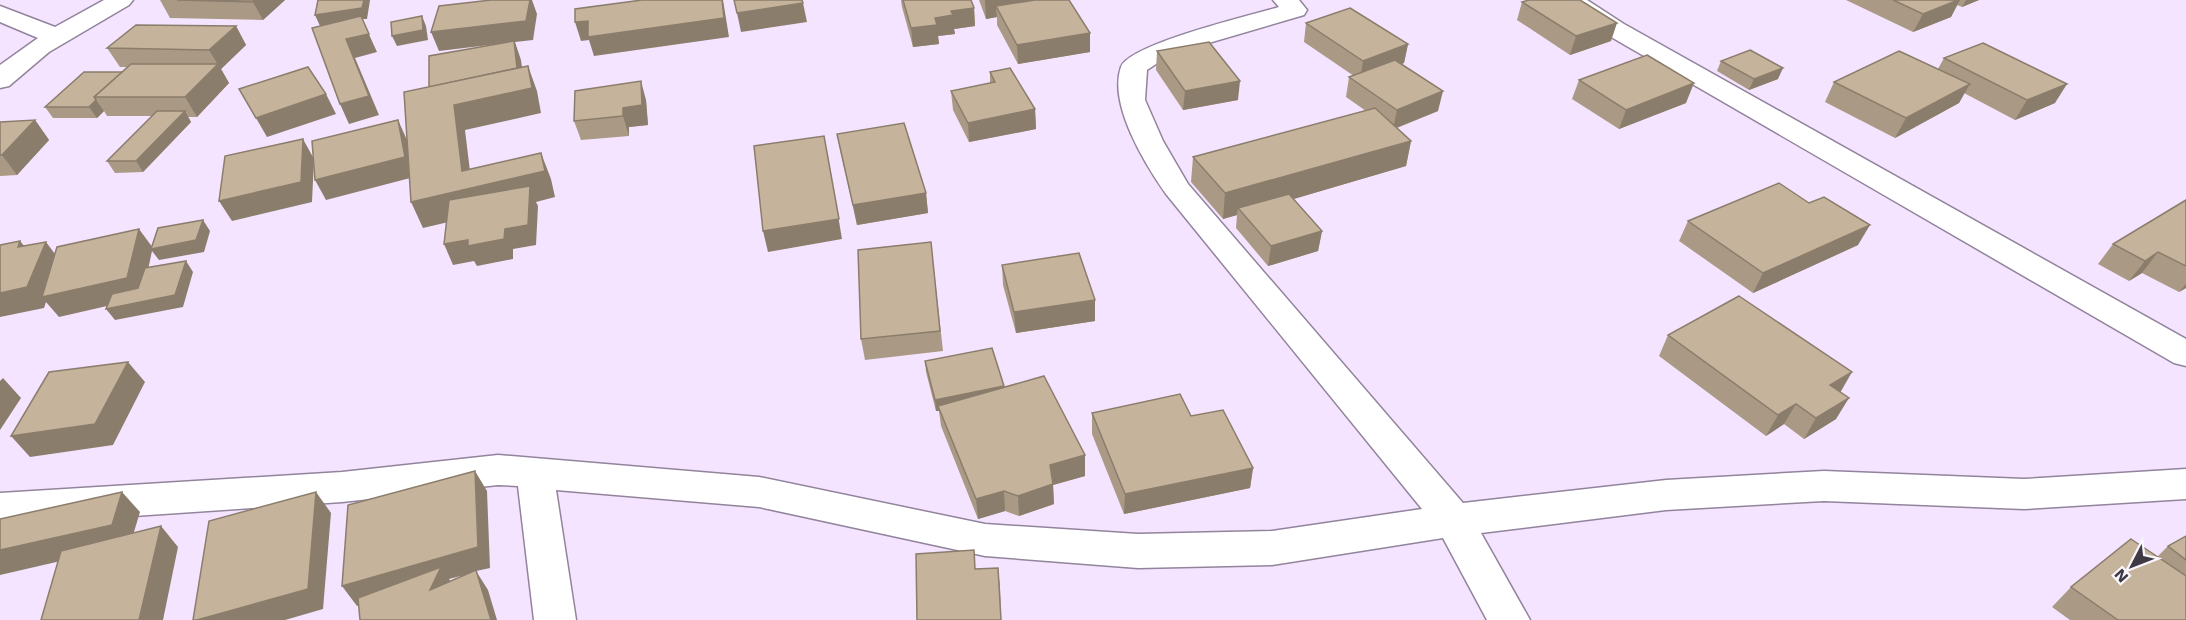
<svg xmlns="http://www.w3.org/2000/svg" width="2186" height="620" viewBox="0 0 2186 620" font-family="'Work Sans',sans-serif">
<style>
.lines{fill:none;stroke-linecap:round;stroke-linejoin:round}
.minor-casing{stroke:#92849c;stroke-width:3}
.minor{fill:#fff;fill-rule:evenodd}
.wall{fill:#aa9a85}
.shaded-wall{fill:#8b7d6c}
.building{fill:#c6b39b;stroke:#8b7d6c;stroke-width:1.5}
</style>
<rect width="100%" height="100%" fill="#f4e4ff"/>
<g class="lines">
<!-- minor casing -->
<g class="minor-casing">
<g id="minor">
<polygon points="104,0 133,0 129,5 49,52 9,86 0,88 0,65 38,38 0,22 0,6 55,27"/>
<path d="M1273,0H1299L1307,10L1304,15L1171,54L1147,70L1145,100L1163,141L1188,184L1463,503L1666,480L1824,471L2024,479L2186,469V499L2024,509L1824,501L1666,510L1481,533L1530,620H1487L1443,538L1272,565L1138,568L985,556L759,507L556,490L576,620H534L518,486L498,485L342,502L0,525V493L342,472L498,455L759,477L985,524L1138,534L1272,531L1422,509L1166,194C1145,164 1108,104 1121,67C1129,44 1252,15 1279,7Z"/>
<polygon points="1559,0 1587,0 1624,24 2186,339 2186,366 2174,363 1606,34"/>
</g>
</g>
<!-- minor -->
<use href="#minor" class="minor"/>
</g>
<!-- wall -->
<g class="wall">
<polygon points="160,0 285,0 263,20 170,18"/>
<polygon points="901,0 971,0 974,8 975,26 954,29 955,34 938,36 939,44 913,47 902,7"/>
<polygon points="979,0 1069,0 1090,52 1018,64 997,25 997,17 986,19"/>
<polygon points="1846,0 1979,0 1962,7 1957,5 1951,17 1913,32"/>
<polygon points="1522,2 1611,41 1570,55 1517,20"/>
<polygon points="1306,23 1408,44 1404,63 1401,64 1438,111 1397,128 1411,141 1406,166 1293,199 1322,231 1318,251 1268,266 1236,228 1237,215 1223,219 1191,182 1193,157 1366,111 1346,97 1349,77 1354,76 1304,42"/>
<polygon points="236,26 246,45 221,69 229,83 197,117 188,117 191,122 143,172 115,173 107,161 152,116 107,116 104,111 97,118 53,118 45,107 122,72 127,67 120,67 107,48"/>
<polygon points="1157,51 1238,100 1183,110 1156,70"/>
<polygon points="1944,58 2055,103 2015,120 1964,93 1959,103 1895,138 1825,102 1834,82 1938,69"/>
<polygon points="1721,61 1778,79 1749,90 1717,71"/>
<polygon points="990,72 1035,109 1036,129 969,142 953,110 951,91 990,83"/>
<polygon points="1579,80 1686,103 1619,129 1572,99"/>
<polygon points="646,100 648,125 629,127 629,136 581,140 574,121"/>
<polygon points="35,120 49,140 17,175 0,176 0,122"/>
<polygon points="837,134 926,193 928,213 857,225 841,154"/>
<polygon points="2186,200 2186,288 2179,292 2142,273 2129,281 2098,264 2113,244"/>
<polygon points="1809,203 1858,245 1753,293 1679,241 1688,221"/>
<polygon points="931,242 943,351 865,360 861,339"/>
<polygon points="1002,265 1095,300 1095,321 1016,333 1003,285"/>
<polygon points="1668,335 1840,392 1836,419 1804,439 1784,424 1766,436 1659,356"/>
<polygon points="925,361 1004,387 1085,476 1053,485 1054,504 1019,516 1005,511 978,519 941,426 939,411 936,411 926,372"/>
<polygon points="1092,413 1191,416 1253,468 1250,488 1124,514 1092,434"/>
<polygon points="2186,536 2186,620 2070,620 2052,607 2071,587 2157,557 2168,546"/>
</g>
<!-- shaded-wall -->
<g class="shaded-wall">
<polygon points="255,0 285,0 263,20 253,2"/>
<polygon points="364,0 370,0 367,19 362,19 377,52 355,58 379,115 349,124 340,104 346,39 362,19 320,26 315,15"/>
<polygon points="530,0 532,0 537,14 533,40 515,42 521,60 525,90 528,66 537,91 541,113 465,130 472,188 541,153 551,179 555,197 536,202 538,206 536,245 513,249 513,259 477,266 474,261 453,265 444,244 505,229 529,203 423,228 411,202 462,171 454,105 515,42 439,51 431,32"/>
<polygon points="723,0 729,37 594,56 589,40 581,41 575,22"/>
<polygon points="985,0 1040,0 996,6 997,17 986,19"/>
<polygon points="1958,0 1960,0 1951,17 1913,32 1923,14"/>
<polygon points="1966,0 1979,0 1962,7"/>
<polygon points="803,3 807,22 741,32 737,13"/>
<polygon points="974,8 975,26 954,29 955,34 938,36 939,44 913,47 911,28 951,11"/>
<polygon points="422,16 426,26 428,40 397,46 392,36"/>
<polygon points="1617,23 1611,41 1570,55 1576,36"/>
<polygon points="236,26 246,45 221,69 229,83 197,117 185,97 218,65 209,50"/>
<polygon points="1090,33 1090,52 1018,64 1017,45"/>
<polygon points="1408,44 1404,63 1360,80 1363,61"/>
<polygon points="1783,68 1778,79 1749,90 1754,79"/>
<polygon points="641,81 646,100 648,125 629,127 629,136 623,116 623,108"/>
<polygon points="1240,81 1238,100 1183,110 1185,91"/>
<polygon points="1694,83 1686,103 1619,129 1626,110"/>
<polygon points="1970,84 1959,103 1895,138 1906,118"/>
<polygon points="2067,84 2055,103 2015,120 2027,100"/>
<polygon points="1443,91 1438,111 1393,129 1397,110"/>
<polygon points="326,94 336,114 267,137 256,118"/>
<polygon points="96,100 104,111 97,118 89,107"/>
<polygon points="1035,109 1036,129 969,142 968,123"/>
<polygon points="185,111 191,122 143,172 136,161"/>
<polygon points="35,120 49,140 17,175 2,155"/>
<polygon points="398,120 407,140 414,177 326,200 315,180"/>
<polygon points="303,139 314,159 312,202 232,221 219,201"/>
<polygon points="1411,141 1406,166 1243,214 1238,208 1237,215 1223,219 1225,193"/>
<polygon points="828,156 842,239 768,252 763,231"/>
<polygon points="926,193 928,213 857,225 853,205"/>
<polygon points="203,220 210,231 204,252 159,260 152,251 142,298 59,317 46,302 44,308 0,317 0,293 46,242 61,262 139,229 153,248"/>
<polygon points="1870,225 1858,245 1753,293 1763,273"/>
<polygon points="1322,231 1318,251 1268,266 1271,246"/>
<polygon points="20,241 37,261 18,247"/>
<polygon points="2158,252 2142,273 2129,281 2145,261"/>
<polygon points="186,261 193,272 183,307 115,320 106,309"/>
<polygon points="2186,284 2186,288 2179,292"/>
<polygon points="1095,300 1095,321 1016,333 1014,312"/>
<polygon points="128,362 145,382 113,445 30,457 11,436"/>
<polygon points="1852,372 1840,393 1830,385"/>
<polygon points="3,378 21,398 0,430 0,381"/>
<polygon points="1004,386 1004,397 938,406 939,411 936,411 935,400"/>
<polygon points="1849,398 1836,419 1804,439 1816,418"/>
<polygon points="1796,404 1784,424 1766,436 1778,415"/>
<polygon points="1085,455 1085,476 1053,485 1054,504 1019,516 1018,496 1050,465"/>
<polygon points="1253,468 1250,488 1124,514 1125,494"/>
<polygon points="475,471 487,491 490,568 476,571 488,590 497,620 491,620 476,572 449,579 454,587 430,590 433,584 357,606 342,586"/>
<polygon points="1004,491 1005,511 978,519 976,499"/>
<polygon points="122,492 140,512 130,545 0,575 0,550"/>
<polygon points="316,492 331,513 323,609 285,620 197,620"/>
<polygon points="161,526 178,547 163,620 139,620"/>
<polygon points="998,568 1000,588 1001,620"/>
</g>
<!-- building -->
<g class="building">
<polygon points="177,0 255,0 253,2"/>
<polygon points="318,0 364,0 362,8 315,15"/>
<polygon points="491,0 530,0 526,21 431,32 439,6"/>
<polygon points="642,0 722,0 724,18 588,37 588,21 575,22 575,9"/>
<polygon points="734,0 802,0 803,3 737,13"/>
<polygon points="903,0 971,0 974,8 951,11 953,15 935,18 937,25 911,28"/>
<polygon points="1035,0 1069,0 1090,33 1017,45 996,6"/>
<polygon points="1529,0 1580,0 1617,23 1576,36 1522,2"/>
<polygon points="1893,0 1958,0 1923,14"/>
<polygon points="1350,8 1408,44 1363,61 1306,23"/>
<polygon points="361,16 369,34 346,39 369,96 340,104 312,28"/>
<polygon points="422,16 423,30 392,36 391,22"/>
<polygon points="136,25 236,26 209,50 107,48"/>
<polygon points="514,41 517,68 429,87 429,56"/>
<polygon points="1209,42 1240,81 1185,91 1157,51"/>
<polygon points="1983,43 2067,84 2027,100 1944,58"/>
<polygon points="1750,50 1783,68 1754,79 1721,61"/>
<polygon points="1899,51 1970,84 1906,118 1834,82"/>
<polygon points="1647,55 1694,83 1626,110 1579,80"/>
<polygon points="1395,60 1443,91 1397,110 1349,77"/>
<polygon points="131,64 218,64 185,97 94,97"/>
<polygon points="528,66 532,88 454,105 462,171 541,153 545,171 411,202 404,92"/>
<polygon points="308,67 326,94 256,118 239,89"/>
<polygon points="1010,68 1035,109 968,123 951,91 995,82 990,72"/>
<polygon points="84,72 122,72 94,97 96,100 89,107 45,107"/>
<polygon points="641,81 642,105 623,108 623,116 574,121 575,91"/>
<polygon points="1375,108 1411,141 1225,193 1193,157"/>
<polygon points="157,111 185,111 136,161 107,161"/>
<polygon points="35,120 2,155 0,155 0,122"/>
<polygon points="398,120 405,157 315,180 312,141"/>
<polygon points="904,123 926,193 853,205 837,134"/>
<polygon points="824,136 839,219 763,231 754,146"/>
<polygon points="303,139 301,182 219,201 225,156"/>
<polygon points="1779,183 1809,203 1824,197 1870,225 1763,273 1688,221"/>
<polygon points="530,186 528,225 505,229 504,239 468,246 468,240 444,244 449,200"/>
<polygon points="1289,194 1322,231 1271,246 1238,208"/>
<polygon points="2186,200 2186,266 2158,252 2145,261 2113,244"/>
<polygon points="203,220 196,240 151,249 158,228"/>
<polygon points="139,229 127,278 42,297 57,247"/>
<polygon points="20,241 18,247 46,242 27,287 0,293 0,245"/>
<polygon points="931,242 940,331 861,339 858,250"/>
<polygon points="1079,253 1095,300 1014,312 1002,265"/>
<polygon points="186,261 175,295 106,309 112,294 138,288 145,268"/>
<polygon points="1739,296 1852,372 1830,385 1849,398 1816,418 1796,404 1778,415 1668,335"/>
<polygon points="992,348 1004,386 935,400 925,361"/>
<polygon points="128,362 95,424 11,436 49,372"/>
<polygon points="1044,376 1085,455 1050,465 1053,484 1018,496 1004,491 976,499 938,406"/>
<polygon points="1180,394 1191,416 1223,410 1253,468 1125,494 1092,413"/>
<polygon points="475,471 478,547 342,586 348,505"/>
<polygon points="122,492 112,525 0,550 0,519"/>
<polygon points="316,492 308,589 197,620 193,620 209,521"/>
<polygon points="161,526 139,620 41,620 61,551"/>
<polygon points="2186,536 2186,560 2168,546"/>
<polygon points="2131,539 2186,576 2186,620 2118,620 2071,587"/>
<polygon points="974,550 975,569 998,568 1001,620 917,620 916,554"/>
<polygon points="441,567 430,590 476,570 491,620 360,620 358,598"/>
</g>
<!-- north arrow -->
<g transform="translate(2132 566) rotate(228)" stroke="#faf7fc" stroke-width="4.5" paint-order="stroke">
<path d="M0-4.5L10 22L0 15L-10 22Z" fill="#3f3944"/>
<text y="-9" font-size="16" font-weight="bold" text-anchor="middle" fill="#3f3944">N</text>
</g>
</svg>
